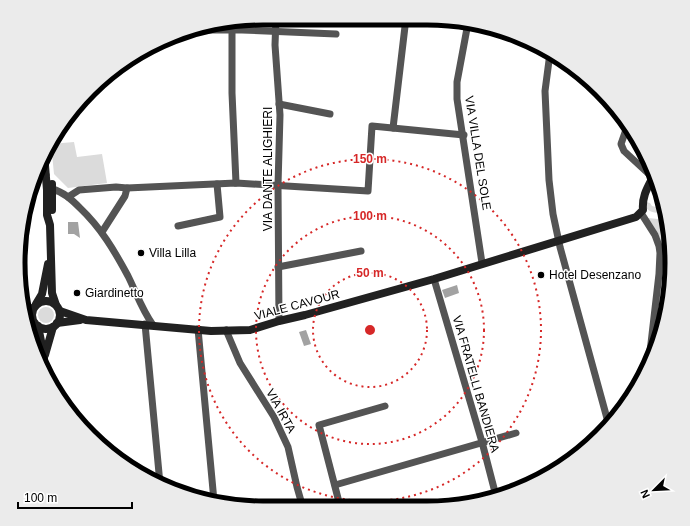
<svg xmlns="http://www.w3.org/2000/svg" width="690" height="526" viewBox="0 0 690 526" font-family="Helvetica,sans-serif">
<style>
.green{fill:#dbdbdb}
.water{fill:#a2a2a2}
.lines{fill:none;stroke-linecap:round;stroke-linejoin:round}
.street{stroke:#545454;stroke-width:7}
.secondary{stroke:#212121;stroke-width:8}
.ring{fill:none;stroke:#d62828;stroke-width:2;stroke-dasharray:2 4}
.poi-dot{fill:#000;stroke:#fff;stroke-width:1.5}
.labels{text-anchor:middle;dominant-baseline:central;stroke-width:3;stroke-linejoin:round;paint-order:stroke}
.street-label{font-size:12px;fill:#000;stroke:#fff}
.poi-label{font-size:12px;fill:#000;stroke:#fff;text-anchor:start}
.rim{fill:none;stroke:#000;stroke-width:5}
.centre{fill:#d62828;stroke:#fff;stroke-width:2}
.ring-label{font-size:12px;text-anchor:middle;font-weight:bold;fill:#d62828;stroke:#fff;stroke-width:3;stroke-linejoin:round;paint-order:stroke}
</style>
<rect width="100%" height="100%" fill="#fff"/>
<!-- green -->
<g class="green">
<polygon points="74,142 77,157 102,154 107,183 68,188 54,174 51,144"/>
<path d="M646,202L650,203L652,206L656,207L661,204L665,209C659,214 652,214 646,208Z"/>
<polygon points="666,215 662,246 658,233 648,218 658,219"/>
<circle cx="46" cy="315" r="8"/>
</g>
<!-- water -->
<g class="water">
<polygon points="68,222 78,222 80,238 74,234 68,234"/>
<polygon points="457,285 459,293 445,298 442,290"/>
<polygon points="306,330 311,344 304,346 299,332"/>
</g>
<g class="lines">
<!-- street -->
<g class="street">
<polyline points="276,18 275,45 280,115 278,185 279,321"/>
<polyline points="468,23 457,82 457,99 482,263"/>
<polyline points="192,30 242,30 336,34"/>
<polyline points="232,30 232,93 236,183"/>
<polyline points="550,53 545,91 549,180 553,214 560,247 608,422"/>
<polyline points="279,104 330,114"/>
<polyline points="628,124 621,144 624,151 651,176"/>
<polyline points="393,128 406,18"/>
<polyline points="38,169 46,175"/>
<path d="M52,189C64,192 72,200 80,208C101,228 114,250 128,276C136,292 142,310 153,325"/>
<polyline points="68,197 79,190 116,187 127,188 236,183 368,191 372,126 464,135"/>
<polyline points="641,213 655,235 659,246 660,253 659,274 650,352"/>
<polyline points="178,226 220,217 217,184"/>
<polyline points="102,232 125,196 127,188"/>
<polyline points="278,267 361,251"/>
<polyline points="434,279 482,442 496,496"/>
<polyline points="25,310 36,306"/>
<polyline points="26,315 35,323"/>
<polyline points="145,324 160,484"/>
<polyline points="198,329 214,501"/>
<polyline points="226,330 240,363 274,417 288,447 297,487 301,501 305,506"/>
<polyline points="335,485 516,433"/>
<polyline points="340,506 319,425 385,406"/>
</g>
<!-- secondary -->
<g class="secondary">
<polyline points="44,153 47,190 47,215 50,225 52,293 56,305"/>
<polyline points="52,184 52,210"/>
<circle cx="46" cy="315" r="14"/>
<polyline points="36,304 42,294 48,264"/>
<path d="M60,311L86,320L211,331L250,330L279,321L305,315L434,279L636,217L643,210C642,198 646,190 652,179"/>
<polyline points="57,323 80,320"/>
<polyline points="38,326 44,356 44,368"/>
<polyline points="45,355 53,327"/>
</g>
</g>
<!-- distance rings -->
<g class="ring">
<circle cx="370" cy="330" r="57"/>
<circle cx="370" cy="330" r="114"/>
<circle cx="370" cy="330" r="171"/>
</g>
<!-- markers -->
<g class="poi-dot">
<circle cx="141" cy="253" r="4"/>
<circle cx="541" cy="275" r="4"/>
<circle cx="77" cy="293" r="4"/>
</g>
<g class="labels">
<!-- street labels -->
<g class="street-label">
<text transform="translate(478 153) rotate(81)">VIA VILLA DEL SOLE</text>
<text transform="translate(268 169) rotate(-90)">VIA DANTE ALIGHIERI</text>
<text transform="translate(297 305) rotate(-15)">VIALE CAVOUR</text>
<text transform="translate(476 384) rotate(74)">VIA FRATELLI BANDIERA</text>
<text transform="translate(281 411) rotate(61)">VIA IRTA</text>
</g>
<!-- poi labels -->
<g class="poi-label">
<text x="149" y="253">Villa Lilla</text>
<text x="549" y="275">Hotel Desenzano</text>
<text x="85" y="293">Giardinetto</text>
</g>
</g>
<!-- crop -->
<path d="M0 0H690V526H0ZM263 25H427A238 238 0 0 1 665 263V263A238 238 0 0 1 427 501H263A238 238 0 0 1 25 263V263A238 238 0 0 1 263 25Z" fill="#ebebeb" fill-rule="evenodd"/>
<path class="rim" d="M263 25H427A238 238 0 0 1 665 263V263A238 238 0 0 1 427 501H263A238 238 0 0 1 25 263V263A238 238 0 0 1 263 25Z"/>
<circle cx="370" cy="330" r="6" class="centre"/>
<g class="ring-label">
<text x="370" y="163">150 m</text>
<text x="370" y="220">100 m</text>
<text x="370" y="277">50 m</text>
</g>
<!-- north arrow -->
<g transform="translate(654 490) rotate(246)" stroke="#ffffff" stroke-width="3" paint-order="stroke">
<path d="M0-3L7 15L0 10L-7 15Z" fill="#000000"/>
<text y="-6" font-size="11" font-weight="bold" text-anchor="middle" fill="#000000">N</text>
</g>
<!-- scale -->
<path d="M18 502v6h114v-6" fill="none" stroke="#000000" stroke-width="2"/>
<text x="24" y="502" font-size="12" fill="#000000" stroke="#ffffff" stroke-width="3" paint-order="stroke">100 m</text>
</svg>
